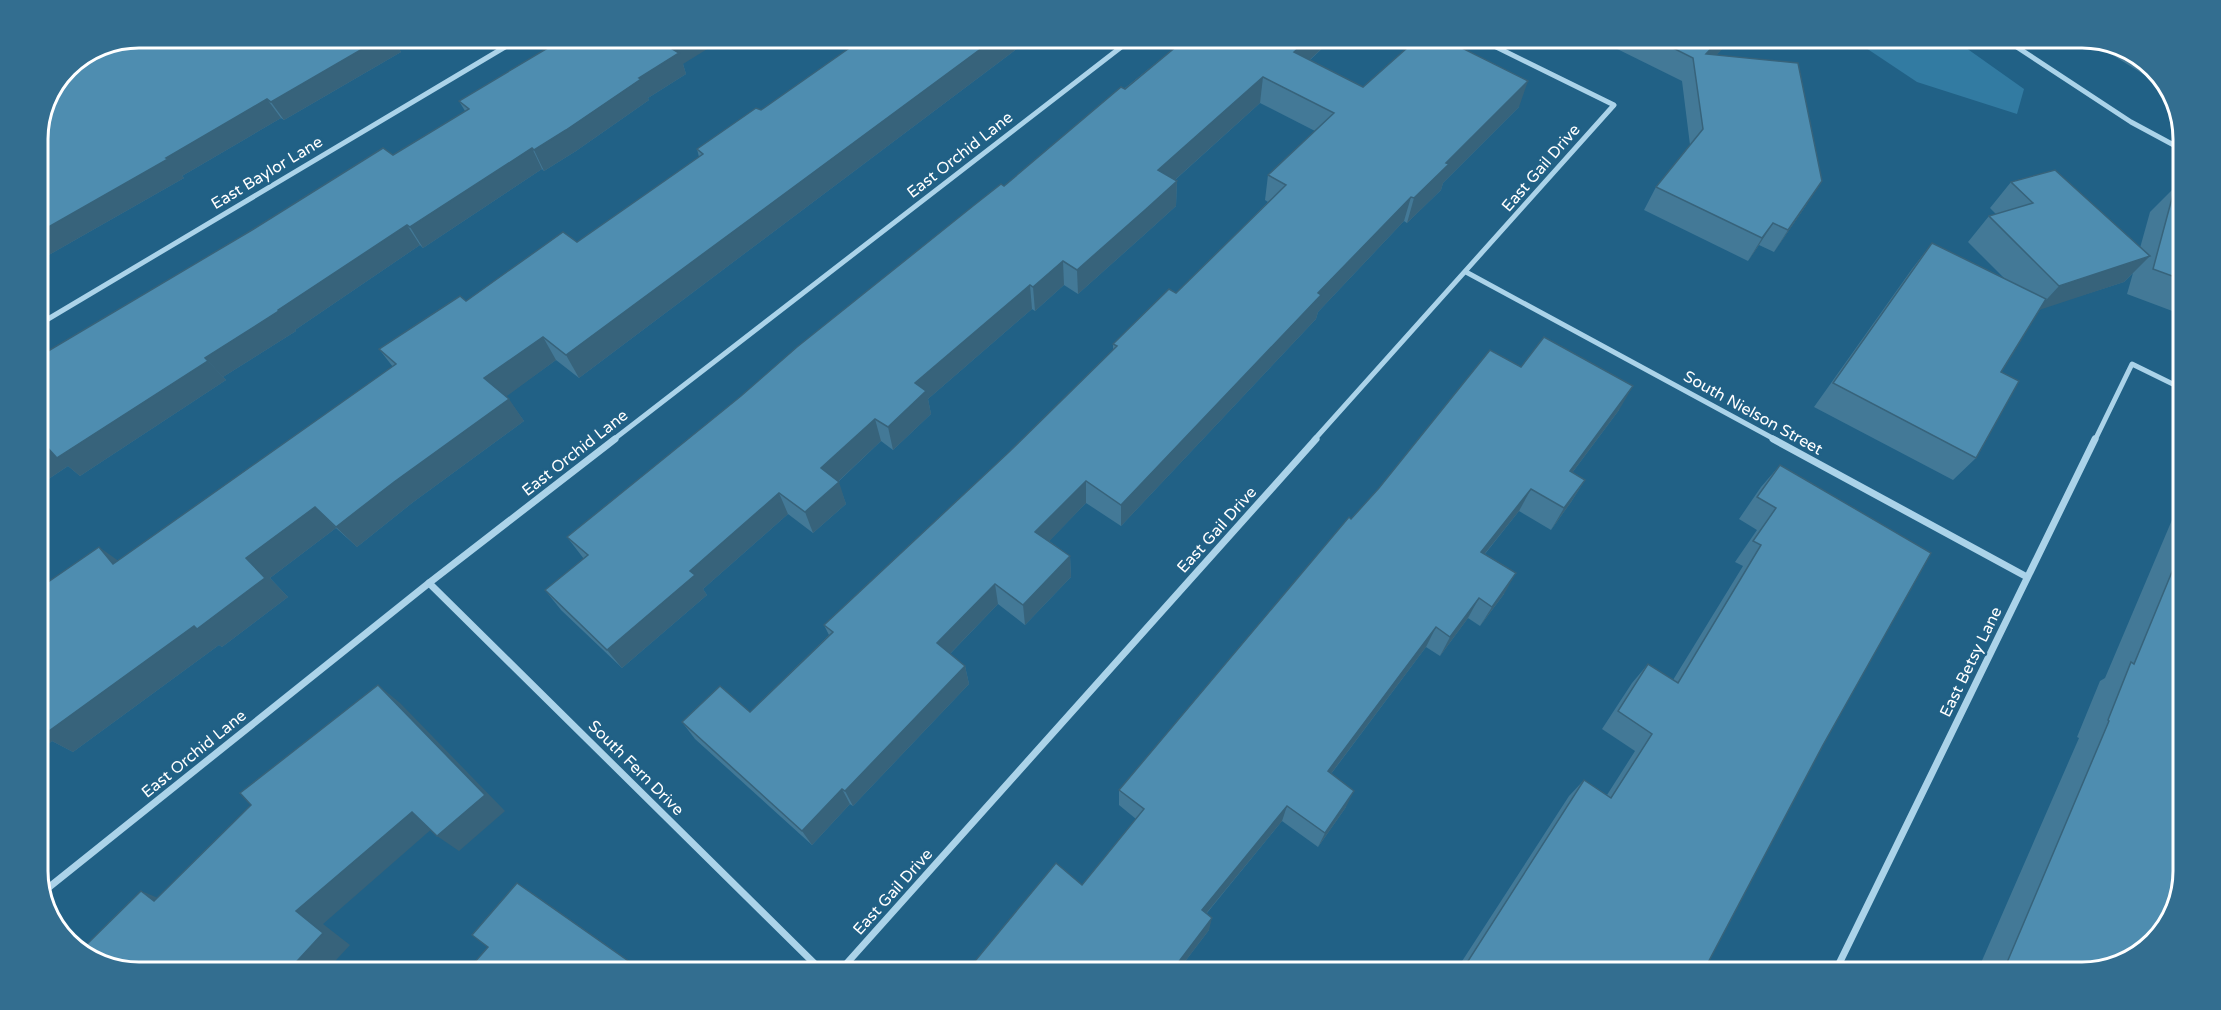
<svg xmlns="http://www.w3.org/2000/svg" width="2221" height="1010" viewBox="0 0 2221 1010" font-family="'Varela Round',sans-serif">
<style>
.green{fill:#327ba2}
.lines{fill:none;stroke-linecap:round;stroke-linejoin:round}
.minor-far1{stroke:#abd3e9;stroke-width:5}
.minor{stroke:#abd3e9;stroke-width:7}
.wall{fill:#437997}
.shaded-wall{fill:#37637b}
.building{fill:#4e8db0;stroke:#37637b;stroke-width:1.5}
.labels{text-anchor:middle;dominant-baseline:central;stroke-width:5;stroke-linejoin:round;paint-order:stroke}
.street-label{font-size:16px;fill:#fff;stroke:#216186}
.rim{fill:none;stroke:#fff;stroke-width:3}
</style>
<rect width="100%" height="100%" fill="#216186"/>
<!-- green -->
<polygon class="green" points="1851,38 1952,38 2024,89 2017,114 1917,82"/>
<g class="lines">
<!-- minor-far1 -->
<g class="minor-far1">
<polyline points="2003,38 2131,122 2183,150"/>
<polyline points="1466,272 1776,440"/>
<polyline points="38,325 510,44"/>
<polyline points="613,440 1129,41"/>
<polyline points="1314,440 1614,105 1482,40"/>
<polyline points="2095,440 2132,364 2183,389"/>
</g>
<!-- minor -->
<g class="minor">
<polyline points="1773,439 2027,577"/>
<polyline points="429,583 823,972"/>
<polyline points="43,892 429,583 615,439"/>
<polyline points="839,972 1316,439"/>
<polyline points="1835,972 2095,439"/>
</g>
</g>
<!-- wall -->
<g class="wall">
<polygon points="2085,38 2121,45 2166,82 2169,90"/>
<polygon points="1597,39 1732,39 1716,55 1807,204 1774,252 1759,245 1748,261 1644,210 1656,187 1690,145 1682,81"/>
<polygon points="1331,40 1310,60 1363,87 1519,107 1443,183 1441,190 1407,223 1404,221 1318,312 1316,319 1121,526 1086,503 1049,541 1070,556 1071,577 1025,625 998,604 950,654 965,666 969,684 853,806 850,804 812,845 695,739 682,722 750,712 829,635 824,625 1009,452 1113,350 1113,344 1176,293 1268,202 1265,200 1268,175 1315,131 1260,103 1175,180 1177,181 1176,206 1144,235 1078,294 1064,285 1035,311 1032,309 928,399 931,414 893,450 881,441 838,482 846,504 813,533 788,514 703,589 707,595 622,668 561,610 545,590 584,559 567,537 1004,186 1183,41"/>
<polygon points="852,42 1026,42 579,378 556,360 506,396 524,421 412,503 357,547 336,528 270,578 288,597 222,647 219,645 73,752 52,741 38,752 38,619 393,367 379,349 577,242 699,157 697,149 761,110 853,46"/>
<polygon points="396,44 401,52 284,120 281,118 182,176 184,178 47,256 38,247 38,133 101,45"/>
<polygon points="683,64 686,74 648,98 649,100 576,151 544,171 542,169 423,248 420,245 295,330 296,331 223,377 226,380 80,476 68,466 38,486 38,357 393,155 465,111 459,101"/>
<polygon points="2011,182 2140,248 2150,212 2175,187 2183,190 2183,315 2127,294 2133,273 2124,282 2039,309 2001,372 1976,458 1953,480 1814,407 1912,269 1932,243 2004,278 1968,242 1989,216 1996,214 1990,208"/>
<polygon points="1521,367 1619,410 1572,473 1585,480 1571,502 1551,530 1519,511 1485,554 1504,594 1480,626 1468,618 1440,656 1426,647 1331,774 1346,807 1318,847 1282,821 1207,913 1209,930 1177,972 966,972 1082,885 1136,819 1119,805 1119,790 1351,519"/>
<polygon points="1780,465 1823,745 1703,972 1455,972 1569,796 1584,780 1607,795 1635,751 1602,729 1632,683 1648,664 1673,680 1743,566 1735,562 1757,530 1739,519 1761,487"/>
<polygon points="2183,494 2184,871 2082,972 1977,972 2079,738 2077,737 2100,681 2105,678"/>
</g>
<!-- shaded-wall -->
<g class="shaded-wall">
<polygon points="1720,39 1732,39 1696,76 1706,54"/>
<polygon points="1307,40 1331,40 1290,78 1294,52"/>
<polygon points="990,42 1026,42 579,378 566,355"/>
<polygon points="675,43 717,43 683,64 686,74 648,98 649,100 576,151 544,171 534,150 639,78 669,47"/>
<polygon points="371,44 396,44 401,52 284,120 271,102"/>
<polygon points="1263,77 1260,103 1157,196 1158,170"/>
<polygon points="1528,81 1519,107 1443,183 1441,190 1407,223 1414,198 1446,163"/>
<polygon points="267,99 281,118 182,176 184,178 47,256 38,247 38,233"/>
<polygon points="532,148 542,169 423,248 410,227"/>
<polygon points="1177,181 1176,206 1144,235 1078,294 1077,270"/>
<polygon points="1822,181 1807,204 1774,252 1788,230"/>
<polygon points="1411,197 1404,221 1318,312 1316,319 1121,526 1121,505 1318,293"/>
<polygon points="1773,223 1759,245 1748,261 1762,238"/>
<polygon points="407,225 420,245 295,330 296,331 223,377 205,358"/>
<polygon points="2150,256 2124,282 2036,311 2059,286"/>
<polygon points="1063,261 1064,285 1035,311 1033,287"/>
<polygon points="1030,285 1032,309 928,399 931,414 893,450 888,427 915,383"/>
<polygon points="543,337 556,360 500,401 484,378"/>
<polygon points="208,361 226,380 80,476 68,466 38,486 38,453 47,447"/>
<polygon points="1633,386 1619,410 1557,493 1570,471"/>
<polygon points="509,399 524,421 412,503 357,547 336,527 394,482"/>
<polygon points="875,419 881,441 829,490 821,468"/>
<polygon points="1585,480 1571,502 1551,530 1564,508"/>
<polygon points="1086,481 1086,503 1038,553 1035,532"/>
<polygon points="839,482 846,504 813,533 805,512"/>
<polygon points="1531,489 1519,511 1470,572 1481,552"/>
<polygon points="779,493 788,514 703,589 707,595 622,668 607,650 690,571"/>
<polygon points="315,507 336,528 270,578 288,597 222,647 219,645 73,752 52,741 38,752 38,723 194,626 246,558"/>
<polygon points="99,547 127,567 113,564"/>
<polygon points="1070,556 1071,577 1025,625 1023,605"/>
<polygon points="1516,573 1504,594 1480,626 1492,607"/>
<polygon points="995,584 998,604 942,662 937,643"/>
<polygon points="1479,598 1468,618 1440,656 1450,637"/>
<polygon points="1436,627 1426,647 1321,787 1328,771"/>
<polygon points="965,666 969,684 853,806 845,791"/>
<polygon points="378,685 400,703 505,811 459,851 437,836"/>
<polygon points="842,789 850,804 812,845 802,831"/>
<polygon points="1354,791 1346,807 1318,847 1325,833"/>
<polygon points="1287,806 1282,821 1199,922 1202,910"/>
<polygon points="412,812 434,827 323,924 350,945 325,972 287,972 296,911"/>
<polygon points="517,883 537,896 645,972 644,972"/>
<polygon points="141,891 173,904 154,901"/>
<polygon points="1212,918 1209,930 1177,972 1171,972"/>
</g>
<!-- building -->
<g class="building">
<polygon points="1655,39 1720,39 1706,54 1798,63 1822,181 1788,230 1773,223 1762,238 1656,187 1703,129 1693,58"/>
<polygon points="1307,40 1294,52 1363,87 1416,40 1446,40 1528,81 1446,163 1449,164 1414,198 1411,197 1318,293 1321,295 1121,505 1086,481 1035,532 1070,556 1023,605 995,584 937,643 965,666 845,791 842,789 802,831 682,722 720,686 750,712 833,632 824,625 1009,452 1117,346 1113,344 1169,289 1176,293 1286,185 1268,175 1334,113 1263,77 1158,170 1177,181 1145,210 1077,270 1063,261 1033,287 1030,285 915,383 926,391 888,427 875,419 821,468 839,482 805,512 779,493 690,571 695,575 607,650 545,590 588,555 567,537 741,396 797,347 973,206 1001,184 1004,186 1121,87 1125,89 1183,41"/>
<polygon points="858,42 990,42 566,355 543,337 484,378 509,399 394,482 336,527 315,507 246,558 265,578 197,629 194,626 42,736 38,730 38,619 48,612 38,599 38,589 99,547 113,564 396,364 379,349 460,296 466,301 563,232 577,242 703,154 697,149 756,108 761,110"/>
<polygon points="556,43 675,43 669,47 679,53 639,78 641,79 566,130 534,150 532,148 410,227 407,225 278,310 279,311 205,358 208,361 57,458 47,447 38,453 38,357 252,230 383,148 393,155 469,109 459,101"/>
<polygon points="371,44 271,102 267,99 166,158 168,159 38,233 38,133 68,67 101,45"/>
<polygon points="2055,170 2150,256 2059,286 1989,216 2033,203 2011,182"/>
<polygon points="2175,187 2183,190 2183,280 2153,269"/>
<polygon points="1932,243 2046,299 2001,372 2019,381 1976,458 1833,383"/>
<polygon points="1544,337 1633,386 1570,471 1585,480 1564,508 1531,489 1481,552 1516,573 1492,607 1479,598 1450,637 1436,627 1328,771 1354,791 1325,833 1287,806 1202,910 1212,918 1171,972 966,972 1056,863 1082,885 1144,809 1119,790 1349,517 1351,519 1379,488 1490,350 1521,367"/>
<polygon points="1780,465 1931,553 1823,745 1703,972 1461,972 1584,780 1611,798 1652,734 1618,711 1648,664 1678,683 1761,545 1753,541 1776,508 1757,497"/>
<polygon points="2183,545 2184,871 2176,910 2138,955 2082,972 2003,972 2109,721 2108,720 2131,662 2134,664"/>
<polygon points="378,685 485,795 437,836 412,812 296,911 323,933 287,972 265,972 263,971 262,972 139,972 100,965 81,950 141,891 154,901 251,805 240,793"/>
<polygon points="517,883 644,972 466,972 488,947 472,935"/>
</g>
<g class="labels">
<!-- street labels -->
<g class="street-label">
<text transform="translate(960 155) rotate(-38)">East Orchid Lane</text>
<text transform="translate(1541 168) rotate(-49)">East Gail Drive</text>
<text transform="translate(267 173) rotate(-31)">East Baylor Lane</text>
<text transform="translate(1753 413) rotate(29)">South Nielson Street</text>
<text transform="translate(575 453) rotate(-38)">East Orchid Lane</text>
<text transform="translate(1217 530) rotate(-48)">East Gail Drive</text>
<text transform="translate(1971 662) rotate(-64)">East Betsy Lane</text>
<text transform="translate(194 754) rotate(-39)">East Orchid Lane</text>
<text transform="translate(636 768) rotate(45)">South Fern Drive</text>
<text transform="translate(893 892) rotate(-48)">East Gail Drive</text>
</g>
</g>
<!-- crop -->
<path d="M0 0H2221V1010H0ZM139 48H2082A91 91 0 0 1 2173 139V871A91 91 0 0 1 2082 962H139A91 91 0 0 1 48 871V139A91 91 0 0 1 139 48Z" fill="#336e90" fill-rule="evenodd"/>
<path class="rim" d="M139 48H2082A91 91 0 0 1 2173 139V871A91 91 0 0 1 2082 962H139A91 91 0 0 1 48 871V139A91 91 0 0 1 139 48Z"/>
</svg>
